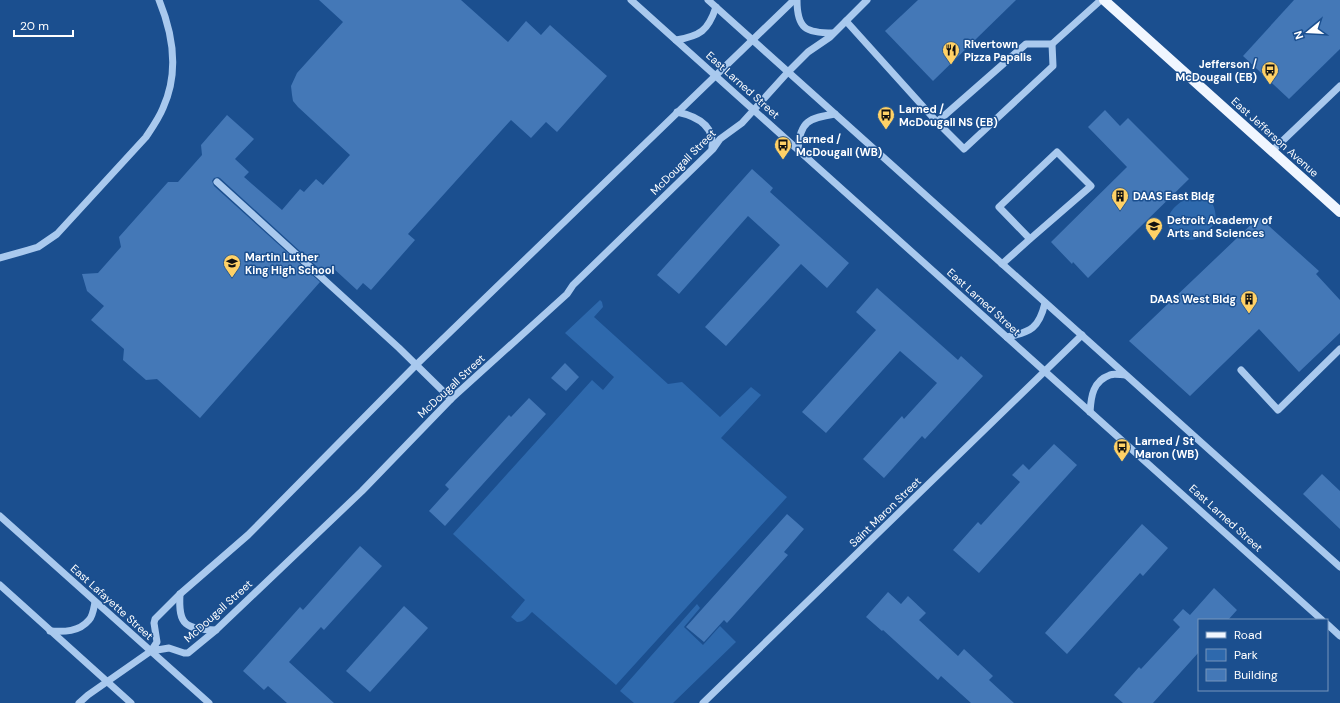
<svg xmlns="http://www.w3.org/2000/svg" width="1340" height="703" viewBox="0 0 1340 703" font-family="'DM Sans',sans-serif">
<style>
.green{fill:#2e69ad}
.building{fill:#4478b7}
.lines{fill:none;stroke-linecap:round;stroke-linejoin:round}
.minor{stroke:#a9c9ee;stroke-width:7}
.major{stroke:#f0f6ff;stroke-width:10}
.labels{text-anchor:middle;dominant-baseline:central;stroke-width:3;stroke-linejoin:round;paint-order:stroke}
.poi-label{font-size:11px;font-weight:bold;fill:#fff;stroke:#1b4f8f;text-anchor:start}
.street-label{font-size:11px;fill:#fff;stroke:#1b4f8f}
</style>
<rect width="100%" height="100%" fill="#1b4f8f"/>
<!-- green -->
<g class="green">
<path d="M1196,194C1212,195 1216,207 1216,222C1211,227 1206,233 1200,237C1189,245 1167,235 1168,220C1169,208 1186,197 1196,194Z"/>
<path d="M600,300L602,302L603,307L594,317L668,384L682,382L720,417L751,387L761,395L721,438L787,497L616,685L532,612C527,617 524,622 517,622L511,617L525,600L453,534L592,380L603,390L614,377L565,333Z"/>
<polygon points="697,604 700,608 684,627 703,645 720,626 736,642 673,703 634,703 620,691"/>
</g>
<!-- building -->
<g class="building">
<polygon points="319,0 461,0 508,42 526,21 541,35 550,25 607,76 557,132 546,122 531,138 511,120 408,234 415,240 371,290 363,283 357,290 333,268 326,275 220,178 218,177 214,178 212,181 214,186 320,282 200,418 157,379 146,380 123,360 124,349 91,320 104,306 87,291 82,274 98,273 121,247 119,237 168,182 178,182 202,155 201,145 227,115 254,139 235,159 249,172 244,177 282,210 300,189 304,192 316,179 323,185 350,155 298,107 293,101 292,95 291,86 297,73 343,22"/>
<polygon points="918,0 1016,0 933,81 885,31"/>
<polygon points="1294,0 1340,0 1340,49 1289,99 1243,56"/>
<polygon points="1105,110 1120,126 1128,118 1189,179 1088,278 1073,262 1072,264 1051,242 1127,167 1088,127"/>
<polygon points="752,169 773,188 770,192 849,263 827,288 801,264 726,346 705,327 780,245 748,216 679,294 657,275"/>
<polygon points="1259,217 1319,271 1316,274 1340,300 1340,333 1299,372 1259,329 1190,396 1129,341"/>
<polygon points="877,288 958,360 961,356 983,376 925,439 922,436 884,478 863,459 902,416 904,419 937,383 900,351 826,433 802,412 876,330 856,312"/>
<polygon points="565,363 579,377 566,391 551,378"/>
<polygon points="529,398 546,414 445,526 429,511 449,489 445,485 509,415 511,417"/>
<polygon points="1054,444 1077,465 979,573 953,550 978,522 981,525 1020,482 1012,475 1023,464 1029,470"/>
<polygon points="1322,474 1340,491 1340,529 1303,494"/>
<polygon points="787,514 804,529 784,552 788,555 727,623 724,620 704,642 686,627"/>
<polygon points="1142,524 1168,548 1143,576 1140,573 1067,654 1045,633"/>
<polygon points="360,546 382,566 324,630 321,627 289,662 334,703 287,703 268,686 264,690 243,671 300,607 303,610"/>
<polygon points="1214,588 1237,610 1228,620 1199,620 1199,652 1153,703 1123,703 1114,695 1139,667 1141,669 1180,627 1173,620 1183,609 1190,615"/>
<polygon points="888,592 901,604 908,596 926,613 919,620 958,656 964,649 993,676 989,680 1014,703 971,703 941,676 938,680 883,630 882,631 866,617"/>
<polygon points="404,606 428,628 370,692 346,671"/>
</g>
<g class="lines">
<!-- minor -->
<g class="minor">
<polyline points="631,0 1322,620"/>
<polyline points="708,0 1340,567"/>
<polyline points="794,0 416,365 248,535 180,594 155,619 154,623 157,642 151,651 169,648 184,653 188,653 216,630 362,491 451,399 567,294 573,285 713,149 720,139 742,123 788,72 808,52 830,37 867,0"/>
<path d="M797,0C797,29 806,33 833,33"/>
<polyline points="846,21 937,122 1026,44 1052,44 1101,0"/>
<path d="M676,40C700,36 708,31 716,7"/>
<path d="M677,112C696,116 715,125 712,148"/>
<polyline points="937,122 964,149 1053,66 1052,44"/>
<path d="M798,149C800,121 809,118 835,114"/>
<polyline points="1272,151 1340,86"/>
<polyline points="217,182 399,348 451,399"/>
<path d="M0,258L28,250L38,247L57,234L146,137C152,128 159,118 163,108C179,73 173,34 159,0"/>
<polyline points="1002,264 1030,239 1091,186 1057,152 999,207 1030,239"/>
<path d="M1007,337C1031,332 1039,328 1045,303"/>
<polyline points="1241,370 1278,410 1340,349"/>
<path d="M1090,412C1091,396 1093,381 1110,375C1114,373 1121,375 1125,375"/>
<polyline points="0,516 209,703"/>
<polyline points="0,585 131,703"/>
<path d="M180,594C178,626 186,629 216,630"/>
<polyline points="1327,624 1340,636"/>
<path d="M50,631C64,632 79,632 89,620C93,616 94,607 95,602"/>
<polyline points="79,703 88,695 151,651"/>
<polyline points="703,703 1082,335"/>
</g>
<!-- major -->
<polyline class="major" points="1104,0 1340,212"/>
</g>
<!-- icons -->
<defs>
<g id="restaurant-pin" transform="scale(0.9)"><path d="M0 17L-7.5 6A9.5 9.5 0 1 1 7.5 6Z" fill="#ffd166" stroke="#1b4f8f"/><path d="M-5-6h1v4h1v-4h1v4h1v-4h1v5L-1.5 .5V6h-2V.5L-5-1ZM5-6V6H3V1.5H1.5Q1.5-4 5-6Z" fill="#111"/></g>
<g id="bus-pin" transform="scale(0.9)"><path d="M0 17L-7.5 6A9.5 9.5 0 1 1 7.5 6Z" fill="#ffd166" stroke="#1b4f8f"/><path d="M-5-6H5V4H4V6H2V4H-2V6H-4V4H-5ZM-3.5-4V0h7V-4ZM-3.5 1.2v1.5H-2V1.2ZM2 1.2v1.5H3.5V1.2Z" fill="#111"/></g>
<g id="building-pin" transform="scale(0.9)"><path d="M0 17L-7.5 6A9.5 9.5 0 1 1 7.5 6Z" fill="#ffd166" stroke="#1b4f8f"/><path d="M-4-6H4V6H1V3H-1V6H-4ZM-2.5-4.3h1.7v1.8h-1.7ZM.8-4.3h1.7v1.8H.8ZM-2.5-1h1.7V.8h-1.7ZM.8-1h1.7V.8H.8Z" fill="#111"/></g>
<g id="school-pin" transform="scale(0.9)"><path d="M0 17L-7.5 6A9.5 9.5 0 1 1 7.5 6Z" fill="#ffd166" stroke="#1b4f8f"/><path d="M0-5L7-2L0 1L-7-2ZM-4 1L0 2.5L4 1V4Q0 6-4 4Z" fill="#111"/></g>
</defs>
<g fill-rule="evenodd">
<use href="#restaurant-pin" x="951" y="50"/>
<use href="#bus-pin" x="1270" y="70"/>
<use href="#bus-pin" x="886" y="115"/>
<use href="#bus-pin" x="783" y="145"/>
<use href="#building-pin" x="1120" y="196"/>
<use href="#school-pin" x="1154" y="226"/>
<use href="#school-pin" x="232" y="263"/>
<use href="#building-pin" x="1249" y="299"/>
<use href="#bus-pin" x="1122" y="447"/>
</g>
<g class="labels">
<!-- poi labels -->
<g class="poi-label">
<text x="964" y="44">Rivertown<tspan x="964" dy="13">Pizza Papalis</tspan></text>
<text x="1257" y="64" text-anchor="end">Jefferson /<tspan x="1257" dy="13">McDougall (EB)</tspan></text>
<text x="899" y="109">Larned /<tspan x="899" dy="13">McDougall NS (EB)</tspan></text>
<text x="796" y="139">Larned /<tspan x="796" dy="13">McDougall (WB)</tspan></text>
<text x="1133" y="196">DAAS East Bldg</text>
<text x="1167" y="220">Detroit Academy of<tspan x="1167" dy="13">Arts and Sciences</tspan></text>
<text x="245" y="257">Martin Luther<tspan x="245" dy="13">King High School</tspan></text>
<text x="1236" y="299" text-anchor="end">DAAS West Bldg</text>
<text x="1135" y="441">Larned / St<tspan x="1135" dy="13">Maron (WB)</tspan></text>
</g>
<!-- street labels -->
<g class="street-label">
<text transform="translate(743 85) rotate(42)">East Larned Street</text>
<text transform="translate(1275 137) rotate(42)">East Jefferson Avenue</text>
<text transform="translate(683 162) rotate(-45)">McDougall Street</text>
<text transform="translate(984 302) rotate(42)">East Larned Street</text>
<text transform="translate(451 386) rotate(-43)">McDougall Street</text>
<text transform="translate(885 512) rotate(-44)">Saint Maron Street</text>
<text transform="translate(1226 518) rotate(42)">East Larned Street</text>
<text transform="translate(112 602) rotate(42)">East Lafayette Street</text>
<text transform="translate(218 611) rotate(-42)">McDougall Street</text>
</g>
</g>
<!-- legend -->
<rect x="1198" y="619" width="130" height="72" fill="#1b4f8f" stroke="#7695bc"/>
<rect x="1206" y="632" width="20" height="6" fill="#f0f6ff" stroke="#7695bc"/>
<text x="1234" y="639" font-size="12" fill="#ffffff">Road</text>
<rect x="1206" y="649" width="20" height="12" fill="#2e69ad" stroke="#7695bc"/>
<text x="1234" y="659" font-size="12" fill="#ffffff">Park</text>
<rect x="1206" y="669" width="20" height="12" fill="#4478b7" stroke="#7695bc"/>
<text x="1234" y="679" font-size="12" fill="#ffffff">Building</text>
<!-- north arrow -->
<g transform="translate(1308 32) rotate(252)" stroke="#1b4f8f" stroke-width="3" paint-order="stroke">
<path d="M0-3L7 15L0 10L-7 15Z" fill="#ffffff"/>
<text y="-6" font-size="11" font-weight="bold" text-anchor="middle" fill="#ffffff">N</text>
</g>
<!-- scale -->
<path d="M14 30v6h59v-6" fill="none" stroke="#ffffff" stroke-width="2"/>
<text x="20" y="30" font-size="12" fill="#ffffff" stroke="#1b4f8f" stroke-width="3" paint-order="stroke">20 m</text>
</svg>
